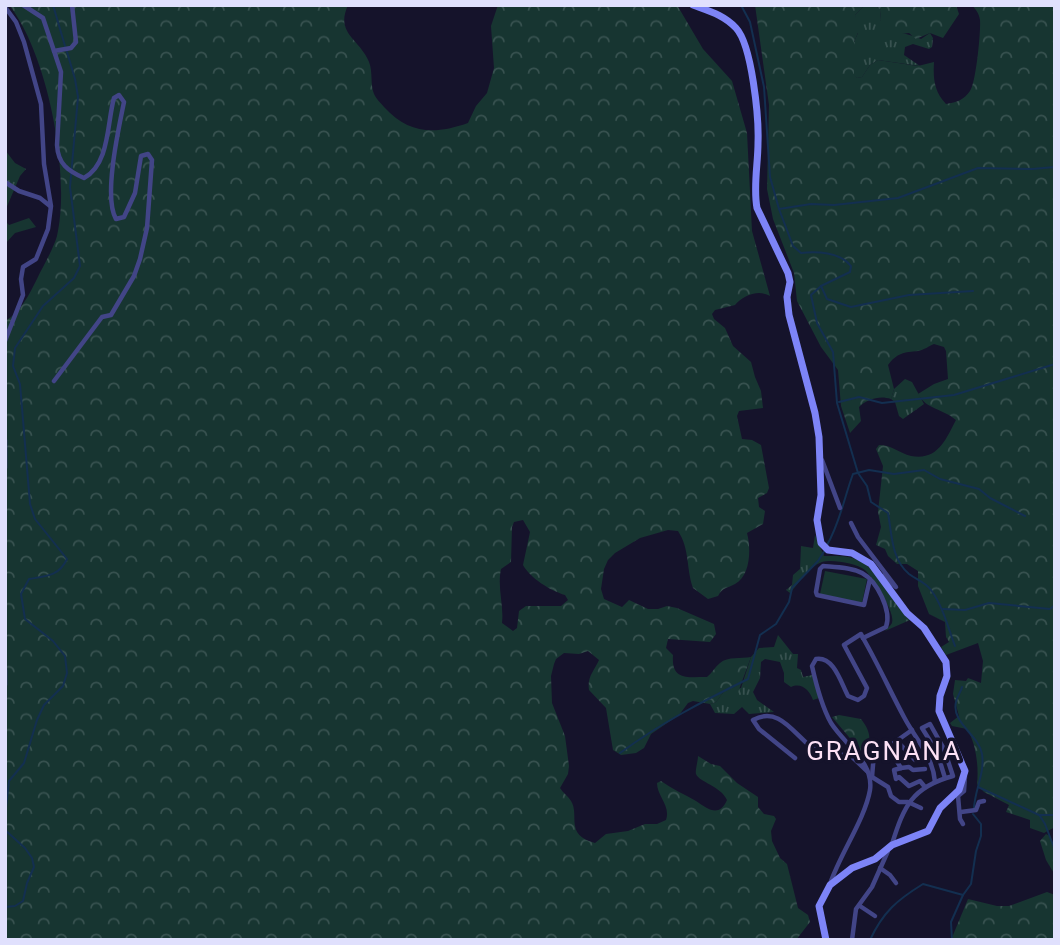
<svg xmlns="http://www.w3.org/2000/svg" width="1060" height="945" viewBox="0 0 1060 945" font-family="Roboto,sans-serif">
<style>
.grass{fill:url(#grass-tufts)}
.forest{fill:url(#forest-crowns);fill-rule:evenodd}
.garden{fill:#173531}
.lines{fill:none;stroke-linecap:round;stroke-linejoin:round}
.stream{stroke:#132f50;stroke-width:2}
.street{stroke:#424587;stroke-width:4.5}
.secondary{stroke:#7d84f7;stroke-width:7}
.labels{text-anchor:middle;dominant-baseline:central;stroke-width:7;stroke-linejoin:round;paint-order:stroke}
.quarter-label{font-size:26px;letter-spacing:2px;fill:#fde1f5;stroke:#15132b}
</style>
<defs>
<pattern id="grass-tufts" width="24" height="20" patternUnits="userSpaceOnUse" patternTransform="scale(1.75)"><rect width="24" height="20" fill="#173531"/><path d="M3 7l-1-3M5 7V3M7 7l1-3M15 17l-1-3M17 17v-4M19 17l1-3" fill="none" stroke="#385250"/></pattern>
<pattern id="forest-crowns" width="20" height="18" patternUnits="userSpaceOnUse" patternTransform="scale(1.75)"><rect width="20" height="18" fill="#173531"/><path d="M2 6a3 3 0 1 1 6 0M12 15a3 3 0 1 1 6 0" fill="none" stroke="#385250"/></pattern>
</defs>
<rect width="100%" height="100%" fill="#15132b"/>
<!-- grass -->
<g class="grass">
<path d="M865,5H874L881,10L880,20C895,34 904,32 921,39L930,33L933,38L932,47L929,49L913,44L905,47L904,55L920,66L878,60L870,65L862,77L857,78L853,74L854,42L858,33L855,15Z"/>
<polygon points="5,150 15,163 26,169 20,176 5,211"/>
<polygon points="29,218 36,227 15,233 5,244 5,221 9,225"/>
<polygon points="905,379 912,382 924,404 903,419 899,416 895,402 891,399 894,389"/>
<path d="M815,535L824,556C835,556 848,555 858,560C880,570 892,603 910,620L885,631C886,630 892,624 892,623C896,613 873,577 865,570C856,563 832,559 822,562C808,567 799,583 790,593L786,590L792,585L793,575L800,569L801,546L813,548Z"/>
<path d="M778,635L793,654H798L797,668L801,670L803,677L812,675L819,698L813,700C810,691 802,682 791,687L784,682V673L780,662L765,659L761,662L760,678L753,692L757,700L774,712L749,714L742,707L734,714L715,713L710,704L716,702L725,690L741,688L751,657L759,648L774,647Z"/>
</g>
<!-- forest -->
<g class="forest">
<path d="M9,5H348C335,34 359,38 369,62C373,72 370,84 374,94C376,99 381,103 384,107C409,134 434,135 468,123L476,106L487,93L494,68L491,26L498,5H677L703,49L732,81L747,133L752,231L770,296C759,289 743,295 735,305L715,310L712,314L714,319L725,328L733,346L751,362L755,377L761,391L763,408L739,411L737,416L742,439L752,440L761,445L769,488L767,493L758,498L759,507L765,511L763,524L747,533C751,548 751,575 735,584C726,589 723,587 718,596L708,599L693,588C686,568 690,549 678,531L668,530L640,538L615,553L608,560L604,569L601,589L604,599L622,607L629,600L648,609H658L667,606L677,608L714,624L716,634L710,642L668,639L666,648L673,655C671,681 688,677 707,677C712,673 715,667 720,663C728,656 742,659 751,657L737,695L725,690L716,702L710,704L693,701L688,703L679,715L651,734L644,748L636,753L621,755L613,750L606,708L589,690C587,677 594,671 599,660L588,651L579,654L564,653L556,659L554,664L551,676L552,703L565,736L569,766L568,774L560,788C563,793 568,796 571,801C580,815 564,835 595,843L606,834L628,831L645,824H657L666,820C671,806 657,796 657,783L661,781C672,789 684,794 696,801C708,809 719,818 727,800C721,786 699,782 696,774C695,771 698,761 698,756L711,764L720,766L737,783L758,797V807L764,814L774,816L776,819L771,831L772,841L780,858L787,864L798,908L808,915L810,922L796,940H5V321C20,313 29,295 37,279C43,266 53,250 57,236C71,175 48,54 9,5ZM523,520L530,532L523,565C530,578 551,591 565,595L568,600L561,606H526L519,611L517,628L513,631L502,623C504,604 497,588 501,569L511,562L512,527L514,522Z"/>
<path d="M755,5H865L855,15L860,28L854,42V74L857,78L862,77L870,65L878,60L918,66L934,62C933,78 934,92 946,104C957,102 964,100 970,91C976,83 981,31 980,20C979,13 976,10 972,5H1055V827L1044,833L1030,828V820L1006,812L1009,805L984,792L977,784C979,767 976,743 967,729L952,726L950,723L959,716L953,694L955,680L966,681L968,678L981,683L983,661L978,643L946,655L941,647L949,642L946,637L945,622L929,614L918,586V571L907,564H897L888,556L885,549L876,545L881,527L878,512L883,466L876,449L879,445C892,445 899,453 911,456C938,461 946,439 956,420C942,408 927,410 918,394L934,384L948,379L946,351L944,347L934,344C929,346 924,350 918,351C904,352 897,353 888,365L894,389L891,399C880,395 867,399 859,407L861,421L850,433L841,406L838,370L821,347L797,301L794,273L773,219L767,189L769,105Z"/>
<path d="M874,5H956L959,14L943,38L930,33L916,39L909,33C898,35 885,30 880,20L881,10Z"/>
<path d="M839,715L861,719C869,729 875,743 861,752L856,750L854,743L832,717Z"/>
<polygon points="1046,834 1050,836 1055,849 1055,875 1046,860 1040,841"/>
<polygon points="1047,892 1055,895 1055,940 951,940 968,899 997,906 1009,906"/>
</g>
<!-- garden -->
<polygon class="garden" points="825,571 867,579 862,603 820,594"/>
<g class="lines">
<!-- stream -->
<g class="stream">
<polyline points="53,5 65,46"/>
<path d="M741,5L750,22L764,87L770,177L779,209L793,246L801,253C816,251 840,252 851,266L850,272L821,286L811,295L817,323L833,352L837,403L858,473L867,486L871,502L888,513C892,534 891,559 909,574C917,580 925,582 931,590C943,606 948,628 955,646"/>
<polyline points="779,209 811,204 834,205 898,198 978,168 1032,169 1055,167"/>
<polyline points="821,286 827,299 851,307 909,295 973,291"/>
<polyline points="839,402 859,397 882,403 954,395 1055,364"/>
<path d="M827,545C840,523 844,498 853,474L869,470L894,474L924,470L940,479L979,489L990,498L1025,516"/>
<polyline points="943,609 965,610 989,603 1050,609 1055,605"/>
<path d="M962,687C961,692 957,696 956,702C951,723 979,735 982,754C985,773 975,789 974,808"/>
<path d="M620,753C661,723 703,701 748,679L760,635L776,624L789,602L792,588L818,561L825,550"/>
<polyline points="978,787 1039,815 1055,815"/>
<path d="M5,816L9,781L24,763L37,720L44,705L63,686L67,673L65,656L53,641L25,619L21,594L29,579C47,576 59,576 67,559L35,519L30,504L20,384L13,366L15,348L43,306L74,278L80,266L70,187L78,97L75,79L67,52"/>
<polyline points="1040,816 1045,824 1055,850"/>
<polyline points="5,830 25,848 32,858 34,867 27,883 23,901 15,906 5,907"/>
<polyline points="5,831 5,850"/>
<path d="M870,940C883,912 897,900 923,884L963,895L971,884L976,851L981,836V824L973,814"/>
<polyline points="952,940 951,922 963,895"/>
</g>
<!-- street -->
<g class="street">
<path d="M23,5L43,18L61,72L57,145C58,164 68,171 84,178C110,164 107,122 114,98L119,95L124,102C119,127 103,197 116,219L124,217L135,193L141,156L148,154L152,160L147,228L140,259L134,276L111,315L102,317L54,381"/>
<polyline points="5,7 16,22 24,42 41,104 44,164 51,206 48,229 36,259 23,267 21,279 23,295 5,341"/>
<polyline points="54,51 71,48 76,42 72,5"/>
<polyline points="5,182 19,191 40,198 50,206"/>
<polyline points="5,440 5,468"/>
<polyline points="822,460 840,508"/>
<polyline points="851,523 858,537 896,587 884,576 881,576"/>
<path d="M863,638L886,627C892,611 877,581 862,573C851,567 835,567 823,566L820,569L816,592L817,595L864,605L870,579"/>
<path d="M863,638C878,664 890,691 904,717C916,740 933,756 935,782"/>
<polyline points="5,670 5,685"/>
<polyline points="897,741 915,760 926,754"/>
<polyline points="888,747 901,768"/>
<path d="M795,758L759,729L753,720C783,703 798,744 822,754C830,757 841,754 850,755L867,771"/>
<polyline points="901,768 894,770 896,779 899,777 909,786 920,781 925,787"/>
<polyline points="901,768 909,767 913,770 925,769"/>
<polyline points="870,777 872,777 874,753 879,746 888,747 912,730"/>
<polyline points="872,777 888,787 891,796 899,802 908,802 921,808"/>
<polyline points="961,812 976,810 979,802 984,801"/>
<polyline points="963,824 960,819 958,796 964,791 965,776"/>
<path d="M892,844C904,806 912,787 953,776L944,749L930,724L922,728L937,752L945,778"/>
<polyline points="880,868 890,875 896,883"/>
<path d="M830,884C840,854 865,819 870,790C874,762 845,745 831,723C822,707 816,684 812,666L816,659C834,656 841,683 848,696L858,700L864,696L867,688L844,645L861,634L863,638"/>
<polyline points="860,906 875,916"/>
<polyline points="852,940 856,909 872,887 888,851"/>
</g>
<!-- secondary -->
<path class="secondary" d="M693,5C709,11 724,15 736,28C752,45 759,118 758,143C758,164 753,187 757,208L788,273L790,282L787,297L789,315L815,413L819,437L821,495L817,520L821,543L828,550L852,553L871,564L907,613L924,628L946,662L947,676L940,696L939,711L965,771L959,790L940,808L928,831L892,845L875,859L852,868L830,885L819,906L826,940"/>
</g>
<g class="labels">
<!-- quarter labels -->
<g class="quarter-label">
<text x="884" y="751">GRAGNANA</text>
</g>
</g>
<!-- border -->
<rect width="1060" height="945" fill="none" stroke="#e0e0fd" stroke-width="14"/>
</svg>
